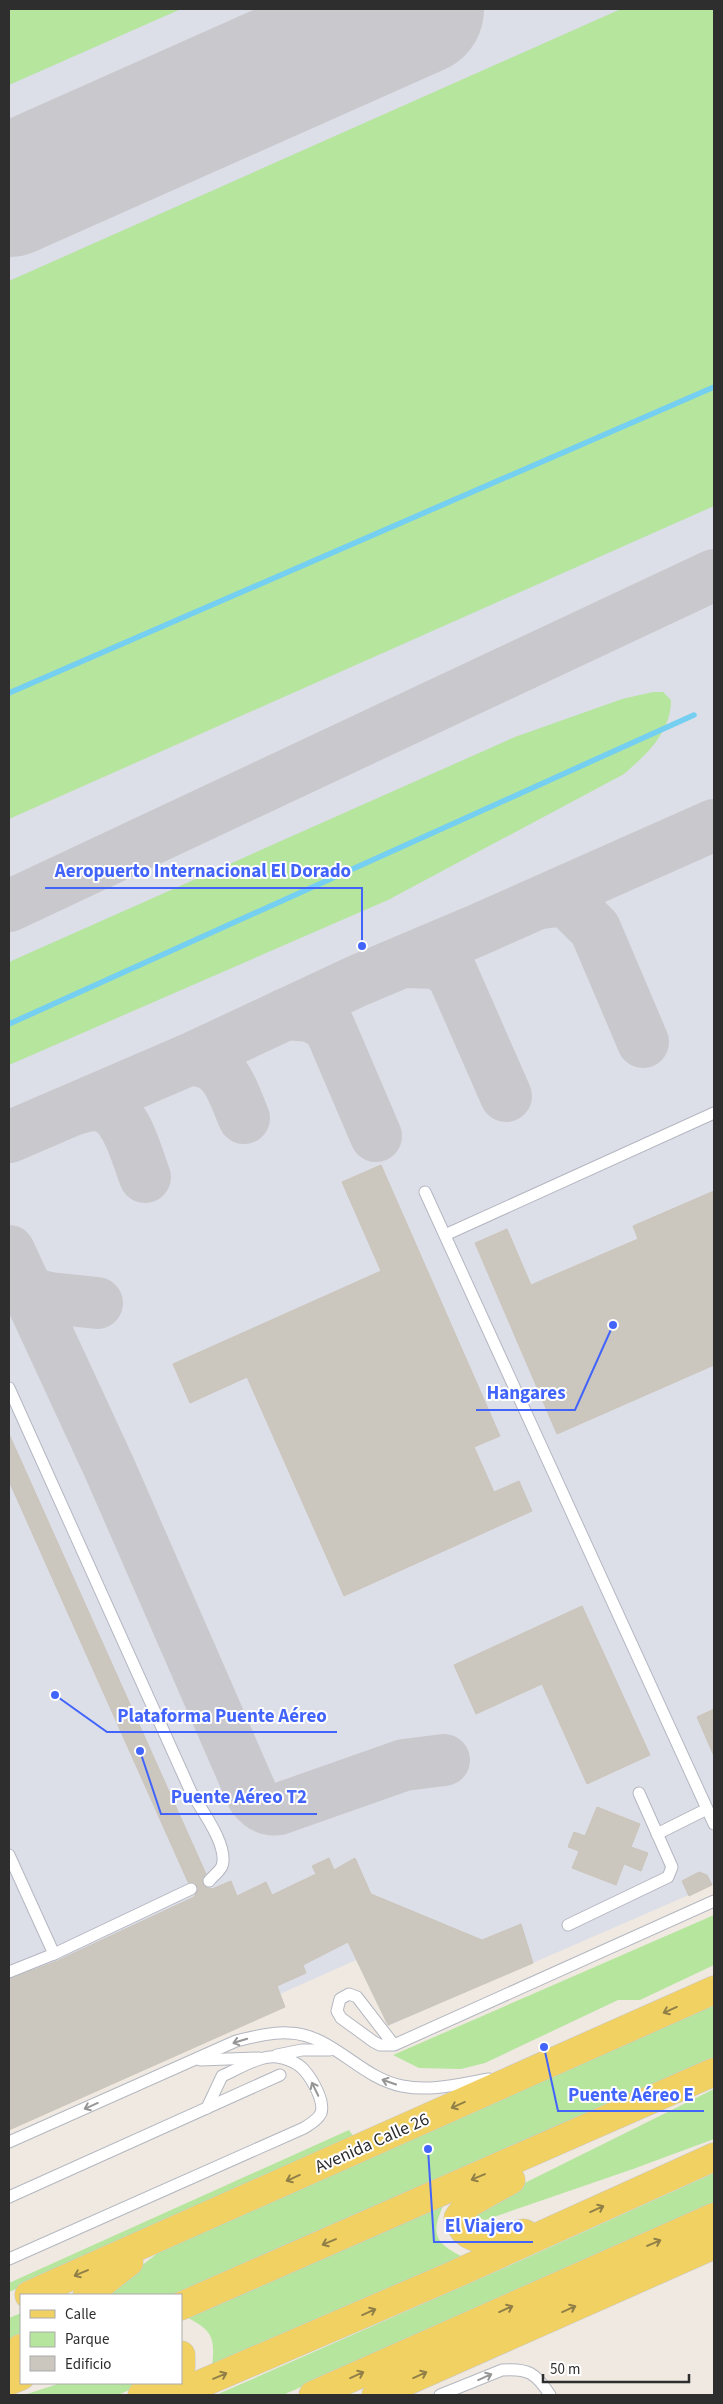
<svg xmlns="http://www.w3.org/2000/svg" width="723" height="2404" viewBox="0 0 723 2404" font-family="'Source Sans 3',sans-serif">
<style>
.airport{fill:#dcdee8}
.green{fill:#b6e59e}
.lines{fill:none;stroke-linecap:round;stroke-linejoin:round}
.stream{stroke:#75cff0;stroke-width:5.5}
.taxiway{stroke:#c9c8cc;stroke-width:52}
.runway{stroke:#c9c8cc;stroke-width:132}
.building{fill:#cbc7bf;stroke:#cbc5ba}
.service-casing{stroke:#b4b7c1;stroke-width:13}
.primary-casing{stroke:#c9c9c9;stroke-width:29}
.service{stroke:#fff;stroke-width:11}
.primary{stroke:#f2d163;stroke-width:28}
.oneway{stroke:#908048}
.oneway2{stroke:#969696}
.labels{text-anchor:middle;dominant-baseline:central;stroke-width:4;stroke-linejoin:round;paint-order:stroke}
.street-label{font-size:18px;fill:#2e2e2e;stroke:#fff}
.leader{fill:none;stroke:#4264fb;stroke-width:2}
.callout-dot{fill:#4264fb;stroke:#fff;stroke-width:2}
.callout-label{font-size:19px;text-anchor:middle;font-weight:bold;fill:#4264fb;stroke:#fff;stroke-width:4;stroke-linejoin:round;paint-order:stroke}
</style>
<rect width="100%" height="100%" fill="#efe9e1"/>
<!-- airport -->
<polygon class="airport" points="9,9 714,9 714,1884 388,2026 356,1960 9,2115"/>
<!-- green -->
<g class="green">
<polygon points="9,9 181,9 9,85"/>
<polygon points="621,9 714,9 714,506 9,819 9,281"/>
<path d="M653,692H663L671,700C671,732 647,754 624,774L388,900L9,1065V962L515,737L622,699Z"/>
<polygon points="714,1915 714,1965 640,2000 618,2000 485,2063 461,2069 419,2068 393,2055"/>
<polygon points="714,2002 714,2058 173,2295 104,2295 159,2252"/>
<polygon points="714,2089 714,2139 633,2169 485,2220 474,2216 476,2207"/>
<polygon points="349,2130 355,2139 9,2292 9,2283"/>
<polygon points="714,2173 714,2203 283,2395 216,2395 502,2269"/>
<path d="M444,2204C431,2233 433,2242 463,2257L212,2367C215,2340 214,2331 188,2318Z"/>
<polygon points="21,2313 21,2332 9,2342 9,2318"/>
<polygon points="61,2383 145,2383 118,2395 24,2395"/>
</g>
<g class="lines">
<!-- stream -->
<g class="stream">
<polyline points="9,693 714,387"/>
<polyline points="9,1024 694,715"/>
</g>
<!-- taxiway -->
<g class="taxiway">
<polyline points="541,903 559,901 569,903 595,929 643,1042"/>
<polyline points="9,906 714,575"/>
<polyline points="406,962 436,963 452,973 506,1096"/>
<polyline points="286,1014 311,1016 329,1026 376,1136"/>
<path d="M188,1060C225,1058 232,1090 244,1118"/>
<path d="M79,1108C86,1106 95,1104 102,1106C128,1113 136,1155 145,1177"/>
<polyline points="9,1137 188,1060 357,981 480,929 714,825"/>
<path d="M9,1251L109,1467L253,1797C260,1806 267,1811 279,1809L404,1765L444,1760"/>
<polyline points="28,1293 50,1298 97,1303"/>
</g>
<!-- runway -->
<polyline class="runway" points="9,191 418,9"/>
</g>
<!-- building -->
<g class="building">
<polygon points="381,1165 500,1436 474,1447 494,1492 519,1481 532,1511 344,1596 247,1377 190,1403 173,1364 381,1271 342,1182"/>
<polygon points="714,1191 714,1365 557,1434 475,1243 507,1229 531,1285 638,1239 633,1226"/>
<polygon points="9,1434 206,1874 202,1880 204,1886 212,1889 231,1881 237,1896 266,1882 272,1895 316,1874 312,1866 329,1858 334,1870 355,1858 371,1894 482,1940 521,1924 533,1963 388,2025 348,1942 303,1965 306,1973 277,1986 285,2007 9,2130 9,1979 57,1961 194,1897 198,1889 195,1883 188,1882 9,1481"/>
<polygon points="582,1606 650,1755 587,1784 542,1684 476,1714 454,1665"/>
<polygon points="714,1709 714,1756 697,1717"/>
<polygon points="597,1807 640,1824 631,1847 648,1853 641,1871 624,1864 616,1885 572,1868 579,1851 568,1847 574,1832 585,1836"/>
<polygon points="699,1872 707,1875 712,1885 689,1896 682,1881"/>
</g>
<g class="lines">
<!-- service casing -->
<g class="service-casing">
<g id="service">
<polyline points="425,1192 714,1824"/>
<polyline points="445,1235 714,1113"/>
<path d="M9,1388L191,1792C201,1809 229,1846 222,1866C220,1871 213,1876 209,1881"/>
<polyline points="657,1834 707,1809"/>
<polyline points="9,1855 54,1954"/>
<polyline points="568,1925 668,1877 672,1867 639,1793"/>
<polyline points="9,1972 54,1954 191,1889"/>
<polyline points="394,2045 357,1997 349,1994 340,1999 337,2011 341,2018 374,2042 380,2045 394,2045 714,1901"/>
<polyline points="277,2055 302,2050 330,2050"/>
<polyline points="200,2060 259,2058"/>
<path d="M9,2142L236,2041C253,2037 271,2032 289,2033C332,2034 360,2078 402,2086C432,2092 459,2084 489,2079"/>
<polyline points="9,2197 280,2075"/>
<path d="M9,2259L304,2128C310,2124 318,2120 321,2113C325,2101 312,2079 304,2070C298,2063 286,2058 277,2057C260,2055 238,2069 222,2076L207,2108"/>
<path d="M440,2395L502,2370C528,2368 536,2373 550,2395"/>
</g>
</g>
<!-- primary casing -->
<g class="primary-casing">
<g id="primary">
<path d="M511,2180L468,2204L458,2218C465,2249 502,2237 524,2233"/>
<polyline points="29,2295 714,1990"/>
<polyline points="87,2295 129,2262"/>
<polyline points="181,2306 714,2072"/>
<polyline points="181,2355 181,2367"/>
<polyline points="9,2357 21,2348"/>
<polyline points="9,2381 21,2376"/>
<polyline points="142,2395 163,2383"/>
<polyline points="175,2395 451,2276 714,2157"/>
<polyline points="313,2395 714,2217"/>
<polyline points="376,2395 714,2245"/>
</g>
</g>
<!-- service -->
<use href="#service" class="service"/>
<!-- primary -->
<use href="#primary" class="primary"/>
</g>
<!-- one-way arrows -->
<defs><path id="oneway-shaft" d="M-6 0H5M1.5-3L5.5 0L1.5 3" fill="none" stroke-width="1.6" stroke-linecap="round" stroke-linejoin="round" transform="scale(1.25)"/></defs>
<g class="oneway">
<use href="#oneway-shaft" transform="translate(670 2010) rotate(156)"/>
<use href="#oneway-shaft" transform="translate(458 2105) rotate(156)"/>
<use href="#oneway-shaft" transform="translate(478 2177) rotate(157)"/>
<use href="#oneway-shaft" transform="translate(293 2178) rotate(156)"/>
<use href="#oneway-shaft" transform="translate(597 2209) rotate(-24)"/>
<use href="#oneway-shaft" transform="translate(329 2242) rotate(157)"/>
<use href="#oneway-shaft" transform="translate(654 2243) rotate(-23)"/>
<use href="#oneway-shaft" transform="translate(81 2273) rotate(157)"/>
<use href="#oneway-shaft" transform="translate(506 2309) rotate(-24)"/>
<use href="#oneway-shaft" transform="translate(569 2309) rotate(-24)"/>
<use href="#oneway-shaft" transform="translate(369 2312) rotate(-24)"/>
<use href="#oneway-shaft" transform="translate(357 2375) rotate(-24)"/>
<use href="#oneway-shaft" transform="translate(420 2375) rotate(-24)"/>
<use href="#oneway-shaft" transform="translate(220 2376) rotate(-23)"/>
</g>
<g class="oneway2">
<use href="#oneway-shaft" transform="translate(240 2041) rotate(163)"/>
<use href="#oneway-shaft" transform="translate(389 2082) rotate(-161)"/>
<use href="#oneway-shaft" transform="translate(315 2089) rotate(-116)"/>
<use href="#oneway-shaft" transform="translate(91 2106) rotate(156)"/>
<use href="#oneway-shaft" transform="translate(485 2377) rotate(-24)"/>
</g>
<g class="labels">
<!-- street labels -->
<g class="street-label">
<text transform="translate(372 2143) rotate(-24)">Avenida Calle 26</text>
</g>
</g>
<!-- callouts -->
<path class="leader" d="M362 946L362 888H45M613 1325L575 1410H476M55 1695L107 1732H337M140 1751L161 1814H317M544 2047L558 2111H704M428 2149L434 2242H533"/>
<g class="callout-dot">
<circle cx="362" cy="946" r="5"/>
<circle cx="613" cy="1325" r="5"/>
<circle cx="55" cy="1695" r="5"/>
<circle cx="140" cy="1751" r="5"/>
<circle cx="544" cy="2047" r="5"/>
<circle cx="428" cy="2149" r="5"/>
</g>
<g class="callout-label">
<text x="203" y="877">Aeropuerto Internacional El Dorado</text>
<text x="526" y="1399">Hangares</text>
<text x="222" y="1722">Plataforma Puente Aéreo</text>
<text x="239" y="1803">Puente Aéreo T2</text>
<text x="631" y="2101">Puente Aéreo E</text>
<text x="484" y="2232">El Viajero</text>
</g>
<!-- border -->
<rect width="723" height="2404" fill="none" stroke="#2e2e2e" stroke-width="20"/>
<!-- legend -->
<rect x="20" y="2294" width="162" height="90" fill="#ffffff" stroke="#ababab"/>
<rect x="30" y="2310" width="25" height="8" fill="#f2d163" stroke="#ababab"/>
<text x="65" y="2319" font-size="15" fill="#2e2e2e">Calle</text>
<rect x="30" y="2332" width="25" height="15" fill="#b6e59e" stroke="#ababab"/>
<text x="65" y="2344" font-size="15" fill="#2e2e2e">Parque</text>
<rect x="30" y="2356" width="25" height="15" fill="#cbc7bf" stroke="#ababab"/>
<text x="65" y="2369" font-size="15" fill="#2e2e2e">Edificio</text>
<!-- scale -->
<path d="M543 2374v8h146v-8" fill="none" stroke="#2e2e2e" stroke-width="2.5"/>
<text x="550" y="2374" font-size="15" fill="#2e2e2e" stroke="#ffffff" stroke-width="4" paint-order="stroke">50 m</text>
</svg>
